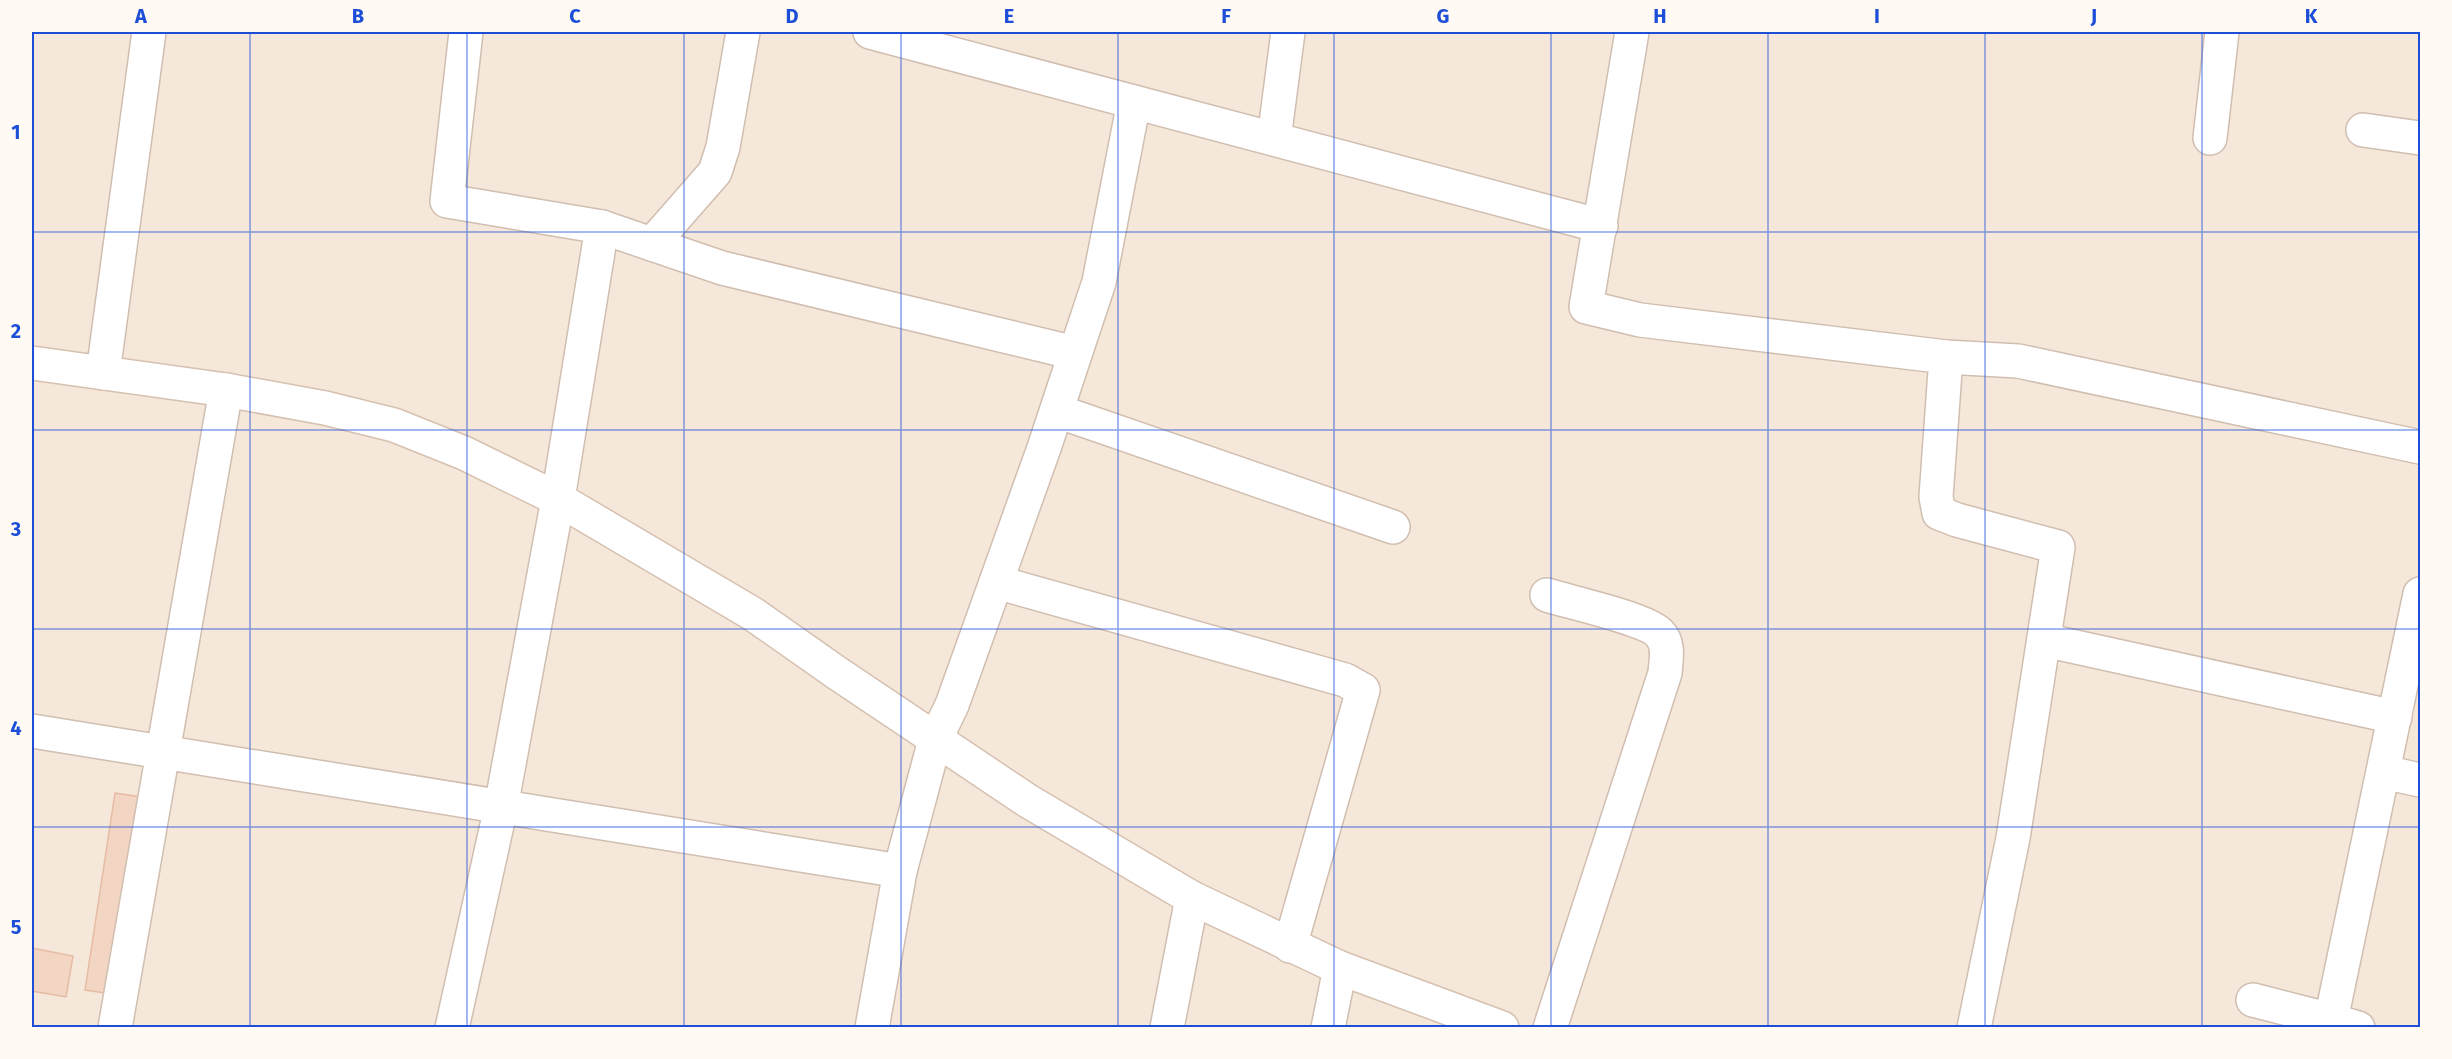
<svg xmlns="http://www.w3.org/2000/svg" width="2452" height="1059" viewBox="0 0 2452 1059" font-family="'Fira Sans',sans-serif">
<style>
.residential{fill:#f5e8da}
.building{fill:#f3d5c3;stroke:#e6bba3;stroke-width:1.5}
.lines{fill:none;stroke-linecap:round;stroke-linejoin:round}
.street-casing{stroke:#d1beb0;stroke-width:36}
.secondary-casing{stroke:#d6c0b0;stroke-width:36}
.street{stroke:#fff;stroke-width:33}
.secondary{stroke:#fff;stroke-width:33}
.grid{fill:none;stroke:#1d4ed8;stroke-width:1.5;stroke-opacity:0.55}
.neatline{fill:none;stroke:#1d4ed8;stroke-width:2}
.grid-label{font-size:20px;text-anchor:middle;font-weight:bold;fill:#1d4ed8}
</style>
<rect width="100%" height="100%" fill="#fdf6ec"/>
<!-- residential -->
<rect class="residential" x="32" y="32" width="2388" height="995"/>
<!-- building -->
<g class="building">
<polygon points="115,793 141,797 111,994 85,990"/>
<polygon points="32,948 73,956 66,997 32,991"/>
</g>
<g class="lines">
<!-- street casing -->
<g class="street-casing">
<g id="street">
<polyline points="870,32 1601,226"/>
<polyline points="1632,32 1586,307 1640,320 1946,357 1936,497 1939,513 1957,520 2058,547 2013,838 1974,1028"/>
<polyline points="2363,130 2420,138"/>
<polyline points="2210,138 2222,32"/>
<polyline points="1274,139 1288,32"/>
<polyline points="602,227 722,268 1075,353"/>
<polyline points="652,244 715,172 723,147 743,32"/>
<polyline points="1946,357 2018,361 2420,447"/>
<polyline points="103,373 149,32"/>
<polyline points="1057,411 1393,527"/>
<polyline points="996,582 1345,680 1363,690 1290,946"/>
<path d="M1547,595C1569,602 1646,619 1659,633C1670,644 1666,659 1665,673L1550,1028"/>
<polyline points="2044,640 2395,717"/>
<polyline points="32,731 900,871"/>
<polyline points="2383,772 2420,780"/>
<polyline points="2253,1000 2331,1020 2420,594"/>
<polyline points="2331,1020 2358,1028"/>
<polyline points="115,1028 226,390"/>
<polyline points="452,1028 501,807 558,499 602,227 447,201 466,32"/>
<polyline points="872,1028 900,871 935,740 952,705 1044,448 1099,282 1134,102"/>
<polyline points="1167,1028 1192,898"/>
<polyline points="1328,1028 1340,968"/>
</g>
</g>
<!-- secondary casing -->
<g class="secondary-casing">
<polyline id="secondary" points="32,363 226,390 325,408 394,425 464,453 558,499 753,614 837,673 1028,801 1192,898 1340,968 1502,1028"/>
</g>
<!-- street -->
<use href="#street" class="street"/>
<!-- secondary -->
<use href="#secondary" class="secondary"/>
</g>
<!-- grid -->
<path class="grid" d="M250,32V1028M467,32V1028M684,32V1028M901,32V1028M1118,32V1028M1334,32V1028M1551,32V1028M1768,32V1028M1985,32V1028M2202,32V1028M32,232H2420M32,430H2420M32,629H2420M32,827H2420"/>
<!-- border -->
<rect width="2452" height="1059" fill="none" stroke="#fffaf3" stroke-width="66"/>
<rect x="33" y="33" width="2386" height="993" class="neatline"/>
<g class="grid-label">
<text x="141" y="23">A</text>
<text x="358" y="23">B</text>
<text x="575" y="23">C</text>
<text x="792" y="23">D</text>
<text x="1009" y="23">E</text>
<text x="1226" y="23">F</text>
<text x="1443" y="23">G</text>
<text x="1660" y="23">H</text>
<text x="1877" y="23">I</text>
<text x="2094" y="23">J</text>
<text x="2311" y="23">K</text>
<text x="16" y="139">1</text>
<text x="16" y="338">2</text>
<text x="16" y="536">3</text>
<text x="16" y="735">4</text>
<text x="16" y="934">5</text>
</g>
</svg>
